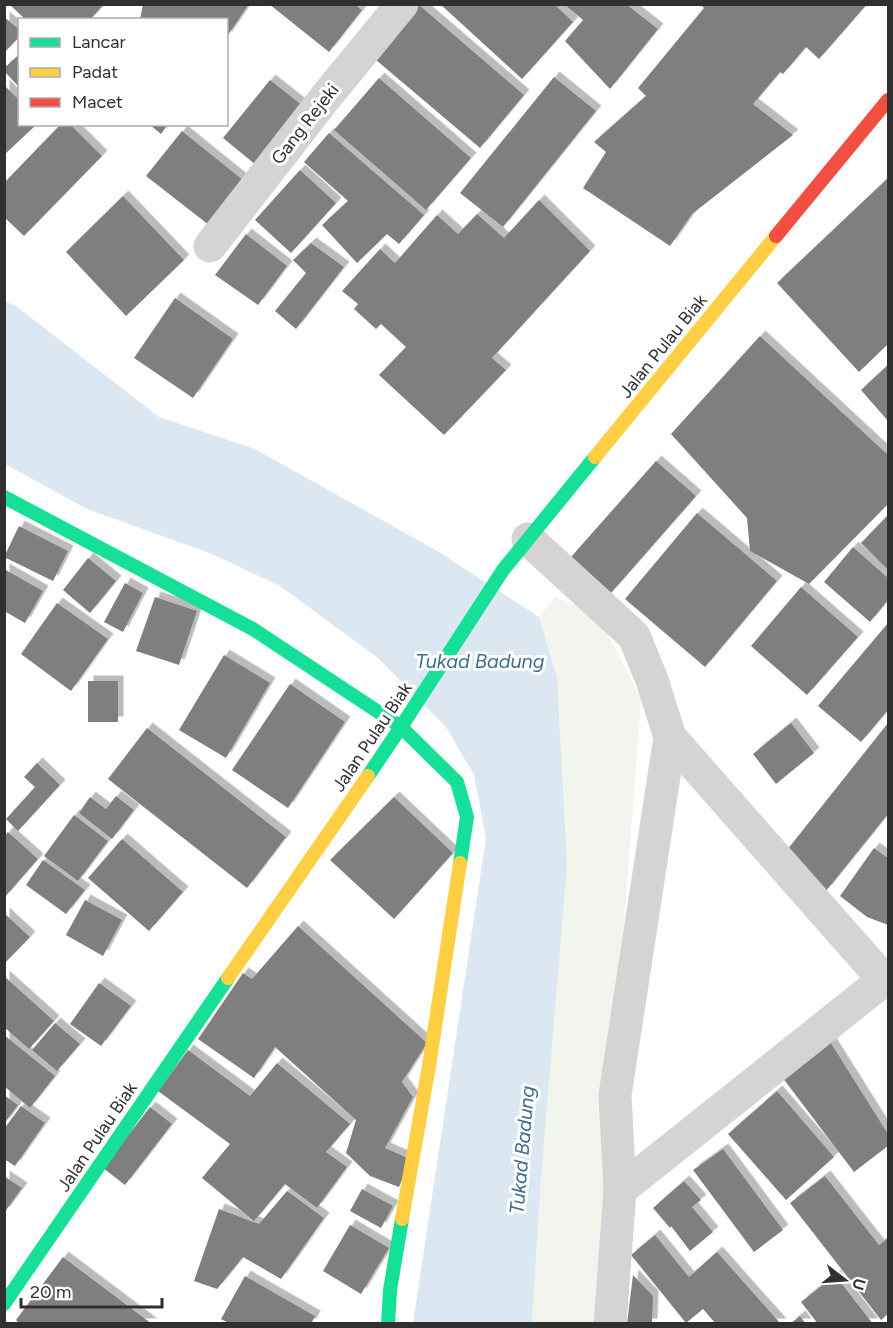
<svg xmlns="http://www.w3.org/2000/svg" width="893" height="1328" viewBox="0 0 893 1328" font-family="Figtree,sans-serif">
<style>
.green{fill:#f1f5ed}
.water{fill:#dbe7f1}
.building{fill:#7f7f7f;filter:url(#shadow)}
.lines{fill:none;stroke-linecap:round;stroke-linejoin:round}
.street{stroke:#d4d4d4;stroke-width:33}
.fast{stroke:#16e098;stroke-width:14}
.slow{stroke:#ffcf43;stroke-width:14}
.jam{stroke:#f24e42;stroke-width:14}
.labels{text-anchor:middle;dominant-baseline:central;stroke-width:6;stroke-linejoin:round;paint-order:stroke}
.street-label{font-size:18px;fill:#303030;stroke:#fff}
.water-label{font-size:20px;font-style:italic;fill:#406c90;stroke:#fff}
</style>
<defs>
<filter id="shadow"><feDropShadow dx="5.5" dy="-5.5" stdDeviation="0" flood-color="#0004"/></filter>
</defs>
<rect width="100%" height="100%" fill="#fff"/>
<!-- green -->
<polygon class="green" points="555,597 576,605 603,626 641,699 619,992 603,1323 532,1324 541,1178 557,677 539,617"/>
<!-- water -->
<polygon class="water" points="4,301 16,306 159,417 255,449 439,552 539,617 557,677 567,866 541,1178 532,1323 413,1323 486,838 474,775 446,727 378,658 280,586 212,554 87,509 5,464"/>
<!-- building -->
<g class="building">
<polygon points="9,4 104,4 90,20 26,20"/>
<polygon points="143,4 249,4 226,38 226,20 140,20"/>
<polygon points="269,4 354,4 362,10 329,52"/>
<polygon points="411,4 418,4 524,95 480,148 369,54"/>
<polygon points="440,4 554,4 573,22 522,79"/>
<polygon points="564,4 626,4 658,29 610,89 565,41 583,20"/>
<polygon points="700,4 867,4 819,59 806,47 783,74 780,72 753,104 793,135 692,214 670,246 583,188 606,152 594,142 646,96 638,88 704,8"/>
<polygon points="4,17 20,30 20,36 4,53"/>
<polygon points="20,54 20,88 4,71 4,68"/>
<polygon points="554,77 596,111 503,227 460,193"/>
<polygon points="379,78 471,158 426,210 334,130"/>
<polygon points="270,80 308,110 261,169 223,138"/>
<polygon points="4,85 20,101 20,124 37,124 4,155"/>
<polygon points="61,124 70,124 102,156 24,236 4,217 4,183"/>
<polygon points="149,124 168,124 161,134"/>
<polygon points="182,131 249,185 214,229 146,176"/>
<polygon points="329,133 424,215 399,244 387,234 357,263 322,225 348,201 304,162"/>
<polygon points="300,170 336,203 291,253 255,220"/>
<polygon points="888,178 888,344 859,372 777,283"/>
<polygon points="123,196 184,260 126,316 66,252"/>
<polygon points="539,200 590,251 492,358 506,370 444,435 379,375 406,347 381,324 376,329 354,309 358,304 342,291 380,249 395,263 437,215 458,234 477,214 504,238"/>
<polygon points="246,234 287,266 258,305 215,275"/>
<polygon points="311,243 344,267 296,329 275,311 306,273 293,260"/>
<polygon points="175,298 233,339 193,398 134,358"/>
<polygon points="760,336 888,455 888,504 809,584 750,551 747,518 671,434"/>
<polygon points="888,365 888,421 861,390"/>
<polygon points="656,461 696,496 611,593 571,557"/>
<polygon points="697,513 777,581 705,667 625,599"/>
<polygon points="888,515 888,570 861,543"/>
<polygon points="19,526 68,551 53,581 4,557"/>
<polygon points="853,547 888,578 888,600 870,622 824,582"/>
<polygon points="88,558 116,581 90,613 63,590"/>
<polygon points="4,569 43,591 25,623 4,611"/>
<polygon points="125,583 143,593 123,632 104,622"/>
<polygon points="801,587 858,637 807,695 751,646"/>
<polygon points="155,597 197,611 179,665 136,651"/>
<polygon points="57,603 108,639 71,691 21,654"/>
<polygon points="888,623 888,710 861,742 818,706"/>
<polygon points="224,655 270,683 226,758 179,730"/>
<rect x="88" y="681" width="30" height="41"/>
<polygon points="290,684 345,722 288,808 232,770"/>
<polygon points="791,723 814,753 776,784 753,754"/>
<polygon points="888,723 888,814 826,891 783,855"/>
<polygon points="147,728 286,837 247,888 108,779"/>
<polygon points="37,763 60,785 18,831 6,819 35,787 24,777"/>
<polygon points="116,796 134,810 112,839 79,813 90,797 106,809"/>
<polygon points="394,797 453,853 394,919 330,860"/>
<polygon points="74,815 108,841 78,881 44,856"/>
<polygon points="8,832 38,859 4,898 4,837"/>
<polygon points="122,839 183,892 149,931 88,878"/>
<polygon points="874,848 888,858 888,925 867,917 840,896"/>
<polygon points="43,860 85,890 66,914 26,885"/>
<polygon points="85,900 122,920 103,956 66,935"/>
<polygon points="4,913 30,937 4,964"/>
<polygon points="298,926 427,1043 402,1082 413,1097 385,1148 410,1159 399,1187 370,1176 346,1153 356,1120 275,1047 254,1078 198,1039 243,973 252,979"/>
<polygon points="4,976 54,1021 29,1049 4,1027"/>
<polygon points="99,983 131,1006 101,1046 70,1024"/>
<polygon points="55,1023 80,1044 57,1071 32,1050"/>
<polygon points="4,1035 55,1076 30,1108 4,1086"/>
<polygon points="829,1040 888,1134 888,1146 854,1172 782,1077"/>
<polygon points="188,1050 250,1096 277,1063 350,1124 326,1152 347,1167 317,1208 285,1184 254,1221 202,1178 230,1144 158,1091"/>
<polygon points="777,1091 834,1157 786,1200 728,1134"/>
<polygon points="4,1095 18,1105 4,1124"/>
<polygon points="21,1106 45,1123 15,1166 4,1159 4,1129"/>
<polygon points="150,1107 172,1124 125,1185 103,1168"/>
<polygon points="723,1149 783,1230 754,1252 693,1170"/>
<polygon points="4,1176 22,1188 4,1213"/>
<polygon points="825,1176 879,1245 888,1238 888,1314 881,1320 790,1203"/>
<polygon points="684,1181 701,1200 692,1207 713,1232 690,1251 671,1226 670,1228 653,1208"/>
<polygon points="362,1189 393,1206 381,1228 350,1211"/>
<polygon points="287,1191 324,1218 281,1279 243,1257 217,1289 194,1281 219,1209 259,1224"/>
<polygon points="350,1225 389,1248 361,1294 323,1271"/>
<polygon points="655,1235 689,1277 717,1252 781,1324 716,1324 703,1309 686,1323 631,1255"/>
<polygon points="63,1257 152,1324 20,1324 16,1320"/>
<polygon points="633,1275 653,1296 652,1324 627,1324"/>
<polygon points="835,1275 873,1324 818,1324 801,1302"/>
<polygon points="245,1276 315,1316 311,1324 230,1324 221,1319"/>
<polygon points="800,1316 806,1324 790,1324"/>
</g>
<g class="lines">
<!-- street -->
<g class="street">
<polyline points="210,246 325,98 402,4"/>
<polyline points="528,539 634,636 652,680 670,737 615,1095 620,1190 610,1324"/>
<polyline points="670,737 877,972 888,981"/>
<polyline points="620,1190 885,979"/>
</g>
<!-- fast -->
<g class="fast">
<polyline points="4,497 253,629 401,727 457,782 467,817 460,863"/>
<polyline points="368,776 401,727 503,570 595,457"/>
<polyline points="4,1304 228,978"/>
<polyline points="388,1324 390,1290 402,1219"/>
</g>
<!-- slow -->
<g class="slow">
<polyline points="595,457 776,236"/>
<polyline points="228,978 368,776"/>
<polyline points="402,1219 429,1066 460,863"/>
</g>
<!-- jam -->
<polyline class="jam" points="776,236 888,100"/>
</g>
<g class="labels">
<!-- street labels -->
<g class="street-label">
<text transform="translate(305 124) rotate(-52)">Gang Rejeki</text>
<text transform="translate(663 346) rotate(-51)">Jalan Pulau Biak</text>
<text transform="translate(372 737) rotate(-56)">Jalan Pulau Biak</text>
<text transform="translate(97 1137) rotate(-56)">Jalan Pulau Biak</text>
</g>
<!-- water labels -->
<g class="water-label">
<text x="480" y="661">Tukad Badung</text>
<text transform="translate(522 1150) rotate(-85)">Tukad Badung</text>
</g>
</g>
<!-- border -->
<rect width="893" height="1328" fill="none" stroke="#303030" stroke-width="12"/>
<!-- legend -->
<rect x="18" y="18" width="210" height="108" fill="#ffffff" stroke="#acacac" stroke-width="1.5"/>
<rect x="30" y="38" width="30" height="9" fill="#16e098" stroke="#acacac" stroke-width="1.5"/>
<text x="72" y="48" font-size="18" fill="#303030">Lancar</text>
<rect x="30" y="68" width="30" height="9" fill="#ffcf43" stroke="#acacac" stroke-width="1.5"/>
<text x="72" y="78" font-size="18" fill="#303030">Padat</text>
<rect x="30" y="98" width="30" height="9" fill="#f24e42" stroke="#acacac" stroke-width="1.5"/>
<text x="72" y="108" font-size="18" fill="#303030">Macet</text>
<!-- north arrow -->
<g transform="translate(845 1280) rotate(107)" stroke="#ffffff" stroke-width="4.5" paint-order="stroke">
<path d="M0-4.5L10 22L0 15L-10 22Z" fill="#303030"/>
<text y="-9" font-size="16" font-weight="bold" text-anchor="middle" fill="#303030">U</text>
</g>
<!-- scale -->
<path d="M21 1298v9h141v-9" fill="none" stroke="#303030" stroke-width="3"/>
<text x="30" y="1298" font-size="18" fill="#303030" stroke="#ffffff" stroke-width="4.5" paint-order="stroke">20 m</text>
</svg>
